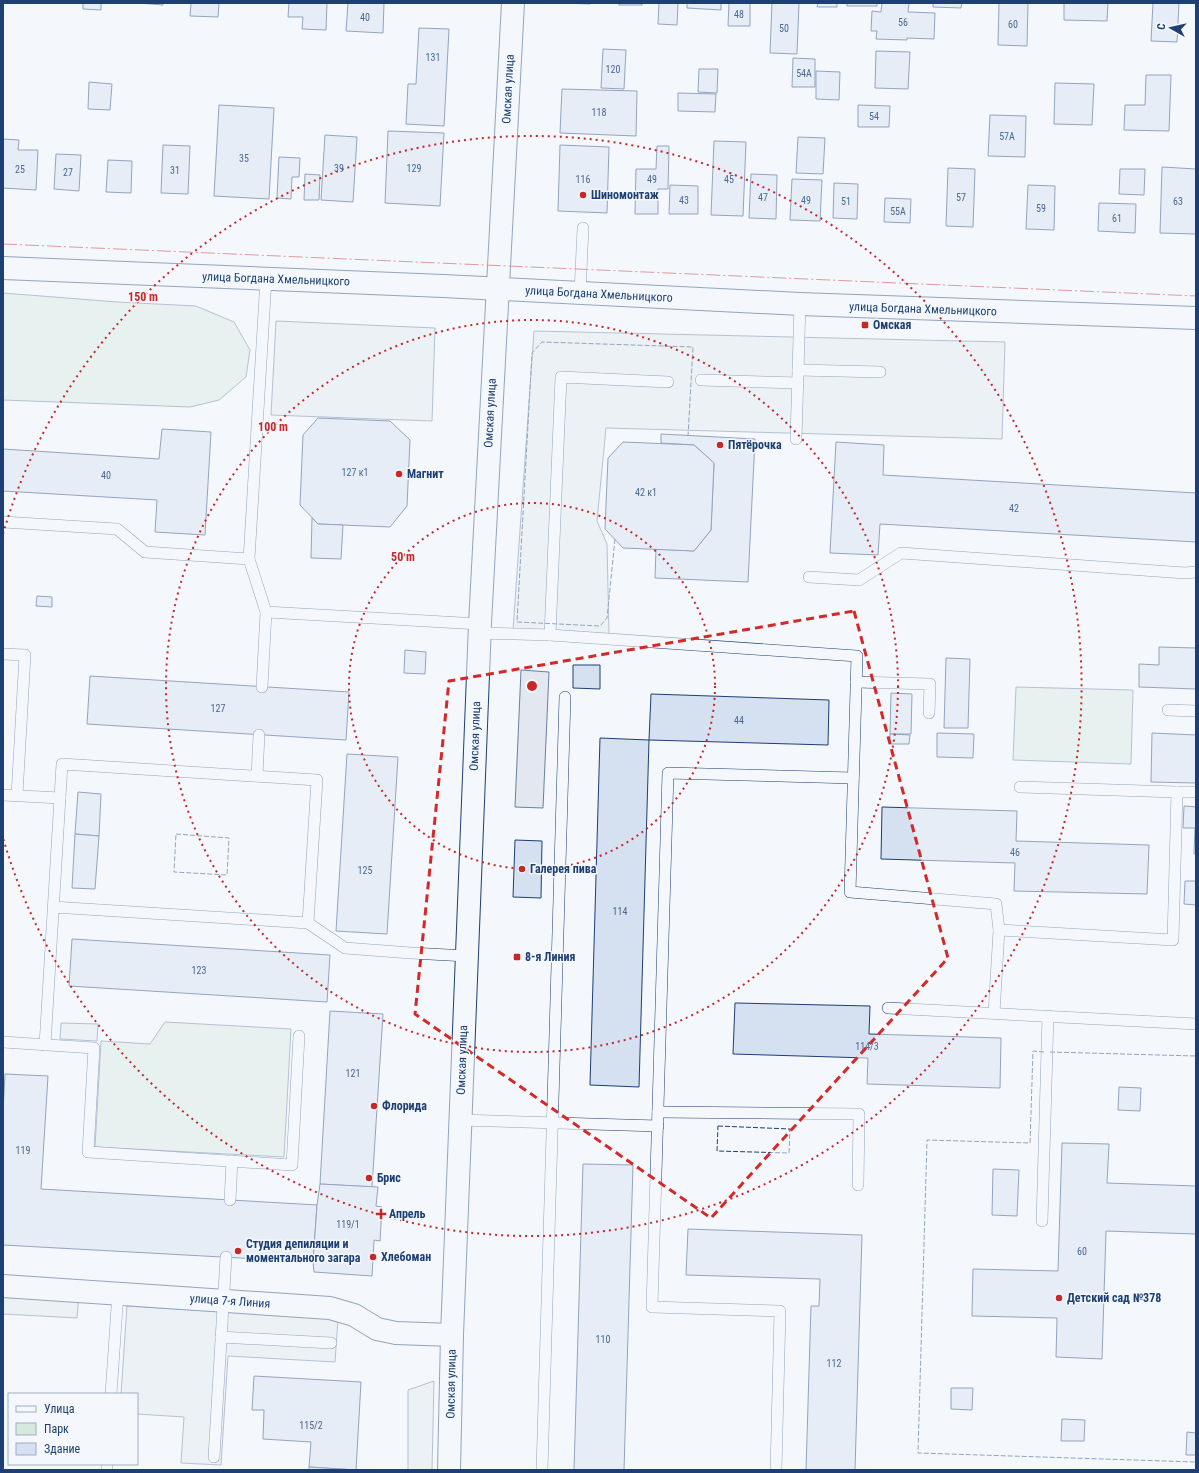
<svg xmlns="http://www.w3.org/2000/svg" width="1199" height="1473" viewBox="0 0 1199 1473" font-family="'Roboto Condensed',sans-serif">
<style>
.green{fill:#d7e8df;stroke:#687fa3}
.parking{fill:#e3e8f0;stroke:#687fa3}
.building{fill:#d5e0f0;stroke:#1d3f73}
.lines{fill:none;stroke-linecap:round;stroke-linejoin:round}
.service-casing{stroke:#1d3f73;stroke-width:12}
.minor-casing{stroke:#1d3f73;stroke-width:24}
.secondary-casing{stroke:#1d3f73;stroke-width:24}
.service{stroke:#f4f7fb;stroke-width:11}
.minor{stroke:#f4f7fb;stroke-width:22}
.secondary{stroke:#f4f7fb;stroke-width:22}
.fence{stroke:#1d3f73;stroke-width:1;stroke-dasharray:5 2;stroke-linecap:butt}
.power{stroke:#c62828;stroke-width:1;stroke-dasharray:14 3 2 3;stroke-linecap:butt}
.marked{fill:none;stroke:#d62828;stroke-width:3;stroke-dasharray:8 5;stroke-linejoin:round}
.ring{fill:none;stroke:#c62828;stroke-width:2;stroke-dasharray:2 4}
.poi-dot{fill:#c62828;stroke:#f4f7fb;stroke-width:1.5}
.labels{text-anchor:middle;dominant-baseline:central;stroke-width:3;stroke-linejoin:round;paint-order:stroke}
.number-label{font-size:10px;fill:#4b6792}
.street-label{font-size:12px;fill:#1d3f73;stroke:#f4f7fb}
.poi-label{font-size:12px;font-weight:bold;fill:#1d3f73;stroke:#f4f7fb;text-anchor:start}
.centre{fill:#c62828;stroke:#f4f7fb;stroke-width:2}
.ring-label{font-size:12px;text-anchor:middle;font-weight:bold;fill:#c62828;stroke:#f4f7fb;stroke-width:3;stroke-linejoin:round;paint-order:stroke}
</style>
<rect width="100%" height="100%" fill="#f4f7fb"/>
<!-- green -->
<g class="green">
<polygon points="3,293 117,302 196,306 234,322 250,350 246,377 219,400 190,407 3,400"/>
<polygon points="1016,687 1133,690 1131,764 1013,760"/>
<polygon points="165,1022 291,1029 284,1157 95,1147 101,1041 150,1044"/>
</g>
<!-- parking -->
<g class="parking">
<polygon points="276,321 435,328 432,421 271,415"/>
<polygon points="534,331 1005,342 1002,439 606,428 597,521 607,544 609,634 513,630"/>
<polygon points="521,670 549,672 543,808 515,807"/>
<polygon points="61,1023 98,1024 97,1041 60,1039"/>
<polygon points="3,1290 79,1294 77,1318 3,1314"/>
<polygon points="127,1306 338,1319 335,1362 228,1356 221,1465 181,1463 184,1417 137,1414 137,1394 121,1394"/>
<polygon points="434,1381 432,1470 408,1470 408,1390"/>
</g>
<!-- building -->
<g class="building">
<polygon points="83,3 101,3 101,10 83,9"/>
<polygon points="138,3 163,3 163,5"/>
<polygon points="191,3 219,3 218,17 190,16"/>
<polygon points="289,3 327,3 326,30 302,29 303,17 288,17"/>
<polygon points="348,3 384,3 383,33 346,31"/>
<polygon points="563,3 590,3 590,4"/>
<rect x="619" y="3" width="23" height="2"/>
<polygon points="659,3 678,3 677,25 658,24"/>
<polygon points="687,3 721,3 721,10 687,8"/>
<polygon points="729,3 750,3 750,26 728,26"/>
<polygon points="772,3 799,3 797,54 770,53"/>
<polygon points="818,3 837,3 837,7 817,7"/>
<rect x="847" y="3" width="30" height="3"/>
<polygon points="882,3 909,3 908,12 935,13 934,39 907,38 907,40 876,39 877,31 871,31 872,11 881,12"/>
<polygon points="933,3 962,3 961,8 933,7"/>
<polygon points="999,3 1028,3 1027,46 998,45"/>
<polygon points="1064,3 1108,3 1107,21 1064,20"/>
<polygon points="1153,3 1179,3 1177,42 1151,41"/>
<polygon points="419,28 449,29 444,126 406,124 408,84 416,84"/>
<polygon points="603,49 626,50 624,89 601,88"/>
<polygon points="876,51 910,52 908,89 875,88"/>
<polygon points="793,58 815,59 815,87 792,87"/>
<polygon points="699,69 718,69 717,93 698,92"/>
<polygon points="816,71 840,72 839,100 816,99"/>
<polygon points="1146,75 1171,75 1169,131 1124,130 1125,105 1145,105"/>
<polygon points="89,82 112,84 110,110 88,109"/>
<polygon points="1055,83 1094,84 1092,125 1054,124"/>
<polygon points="562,89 637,91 636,136 560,133"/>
<polygon points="678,93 716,94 715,112 678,111"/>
<polygon points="219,105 274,108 269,199 214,196"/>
<polygon points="858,105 890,106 889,127 858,127"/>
<polygon points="990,115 1026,116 1025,157 988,156"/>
<polygon points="388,131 444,133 440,206 385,203"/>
<polygon points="325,135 357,137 353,202 321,200"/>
<polygon points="798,137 825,138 823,174 796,173"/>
<polygon points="3,139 19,140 18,150 38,150 36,190 3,188"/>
<polygon points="714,141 746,142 743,216 711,215"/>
<polygon points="163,145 190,146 188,194 161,193"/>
<polygon points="560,145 609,147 607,213 558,211"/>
<polygon points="657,146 669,146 668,189 658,189 658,214 635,214 636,169 656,169"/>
<polygon points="56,154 81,155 79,191 54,189"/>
<polygon points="279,157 300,158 299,177 292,177 291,199 277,198"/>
<polygon points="108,160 132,161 131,193 106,192"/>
<polygon points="1162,167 1196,169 1196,234 1160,233"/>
<polygon points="948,168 975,169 973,227 946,226"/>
<polygon points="1120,169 1145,169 1144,195 1119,194"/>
<polygon points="305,174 320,175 319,200 304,200"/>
<polygon points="751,174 777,175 776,219 749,218"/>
<polygon points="792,179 822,180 820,221 790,220"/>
<polygon points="834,183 858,184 857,219 833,218"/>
<polygon points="670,185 698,186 698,214 669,214"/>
<polygon points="1028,185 1055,186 1054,230 1026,229"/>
<polygon points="885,198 911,199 910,223 884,222"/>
<polygon points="1099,203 1136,204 1135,233 1098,231"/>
<polygon points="318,418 390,421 410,440 407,506 390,527 318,524 300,505 303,435"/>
<polygon points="162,429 211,432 205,535 155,532 157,500 3,491 3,449 159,459"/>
<polygon points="661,434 755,439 748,582 655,578 656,549 694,551 711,530 714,463 694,445 661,443"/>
<polygon points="623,442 694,445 714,463 711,530 694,551 623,548 605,529 608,458"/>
<polygon points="836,442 884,445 883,475 1196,493 1196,542 880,524 878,555 830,553"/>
<polygon points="312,518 318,524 343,525 341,559 311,558"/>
<polygon points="37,596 52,597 52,607 36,606"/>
<polygon points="1159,647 1196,648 1196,689 1139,687 1139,664 1159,665"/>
<polygon points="405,650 426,652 425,674 404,673"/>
<polygon points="946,658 970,659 968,728 944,728"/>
<polygon points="573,665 600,665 600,689 573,688"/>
<polygon points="90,676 349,692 346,740 87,724"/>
<polygon points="891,693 912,694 911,734 890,734"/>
<polygon points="651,694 829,700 828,745 649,740"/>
<polygon points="937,733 974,734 973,758 937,757"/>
<polygon points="1152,733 1196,735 1196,783 1151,782"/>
<polygon points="890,734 910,735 909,744 890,744"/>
<polygon points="600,738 649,740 639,1087 590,1085"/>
<polygon points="347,754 398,757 387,934 336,931"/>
<polygon points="78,792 101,794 99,836 75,834"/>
<polygon points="1184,806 1196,807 1196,854 1194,854 1195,828 1183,828"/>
<polygon points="882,807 1017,811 1016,841 1149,845 1147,894 1014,891 1015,863 881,859"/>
<polygon points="75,834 99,836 95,889 72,888"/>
<polygon points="515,840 542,841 541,898 513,897"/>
<polygon points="1185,881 1196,881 1196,905 1184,904"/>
<polygon points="72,939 330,955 327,1002 69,986"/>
<polygon points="735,1003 870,1006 869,1034 1001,1038 1000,1088 867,1084 868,1058 733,1054"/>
<polygon points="330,1011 383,1014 372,1187 320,1184"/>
<polygon points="5,1074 48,1076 41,1189 317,1205 313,1262 3,1245 3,1111"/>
<polygon points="1119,1087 1141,1088 1140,1111 1118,1110"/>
<polygon points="1062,1143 1109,1144 1107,1183 1196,1186 1196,1234 1106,1231 1102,1359 1056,1357 1057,1318 972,1316 973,1269 1058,1271"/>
<polygon points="583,1164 633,1165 624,1470 574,1470"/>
<polygon points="993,1169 1019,1170 1017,1216 992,1215"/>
<polygon points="320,1184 378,1187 376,1206 382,1207 380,1241 374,1240 372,1276 314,1272 313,1262 317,1205"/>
<polygon points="688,1229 862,1235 855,1470 806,1470 811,1306 819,1306 820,1279 686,1275"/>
<polygon points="254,1376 361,1382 356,1470 309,1467 311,1442 263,1439 264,1410 252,1410"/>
<polygon points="951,1388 973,1388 972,1410 951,1409"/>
<polygon points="1062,1419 1085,1420 1084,1441 1061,1441"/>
<polygon points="1187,1432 1196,1433 1196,1455 1186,1455"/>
<polygon points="309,1467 356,1470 363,1470 309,1470"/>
</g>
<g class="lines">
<!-- service casing -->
<g class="service-casing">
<g id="service">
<polyline points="580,293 583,228"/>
<polyline points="798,370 880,372"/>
<polyline points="701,380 798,383"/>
<polyline points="796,439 800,304"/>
<polyline points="3,522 117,529 145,552 249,559"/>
<polyline points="809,577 859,580 901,553 1185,573 1196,572"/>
<polyline points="266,612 480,624"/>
<polyline points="479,633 550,635 857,656 850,892 996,904 999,930 994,1013"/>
<polyline points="550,635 561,377 668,382"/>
<polyline points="3,654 25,655 17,795"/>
<polyline points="856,682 930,684 929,713"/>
<polyline points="262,687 266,612 249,559 266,279"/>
<polyline points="1168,710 1196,711"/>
<polyline points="257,776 259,735"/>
<polyline points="1177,792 1196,792"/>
<polyline points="3,795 60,798"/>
<polyline points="308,923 345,948 411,953 467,956"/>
<polyline points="999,930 1173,940 1177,792 1020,787"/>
<polyline points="888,1008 1196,1024"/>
<polyline points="3,1042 94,1048 88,1152 292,1165 299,1036"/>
<polyline points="45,1045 62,764 317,780 308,923 53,907"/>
<polyline points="658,1112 859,1114 858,1185"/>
<polyline points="460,1120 658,1126"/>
<polyline points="230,1200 232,1161"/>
<polyline points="1042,1221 1048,1016"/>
<polyline points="221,1337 331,1343"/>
<polyline points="111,1394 118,1293"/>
<polyline points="214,1457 226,1257"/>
<polyline points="107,1470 107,1464"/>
<polyline points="542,1470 565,697"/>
<polyline points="776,1470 780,1311 652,1307 668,773 853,778"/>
</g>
</g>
<!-- minor casing -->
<g class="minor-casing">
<polyline id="minor" points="3,1286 330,1308 354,1315 377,1329 396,1333 452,1335"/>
</g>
<!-- secondary casing -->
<g class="secondary-casing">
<g id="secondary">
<polyline points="3,268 443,286 800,304 1196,318"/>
<polyline points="449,1470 452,1335 480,624 513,3"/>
</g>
</g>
<!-- service -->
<use href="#service" class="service"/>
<!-- minor -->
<use href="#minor" class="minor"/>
<!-- secondary -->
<use href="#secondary" class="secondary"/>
<!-- fence -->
<g class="fence">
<polyline points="615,539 607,618 600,626 517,622 532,353 542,342 693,347 688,436"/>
<polygon points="176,834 229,838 227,875 174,872"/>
<polyline points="1044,1052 1033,1051 1030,1143 927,1140 918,1453 1196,1462"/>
<polyline points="1050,1052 1196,1056"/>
<polygon points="718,1126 790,1129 789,1153 717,1151"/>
</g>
<!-- power -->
<polyline class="power" points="3,244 1196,296"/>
</g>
<!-- marked area -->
<path d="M0 0H1199V1473H0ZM854,611L948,958L711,1218L415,1014L449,681Z" fill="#f4f7fb" fill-opacity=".55" fill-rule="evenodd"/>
<path class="marked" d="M854,611L948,958L711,1218L415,1014L449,681Z"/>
<!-- distance rings -->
<g class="ring">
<circle cx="532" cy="686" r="183"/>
<circle cx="532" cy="686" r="366"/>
<path d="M3 534A550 550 0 1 1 3 838"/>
</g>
<!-- markers -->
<g class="poi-dot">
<circle cx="583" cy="195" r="4"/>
<rect x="861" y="321" width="8" height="8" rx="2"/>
<circle cx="720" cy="445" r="4"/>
<circle cx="399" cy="474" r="4"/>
<circle cx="522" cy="869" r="4"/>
<rect x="513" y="953" width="8" height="8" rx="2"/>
<circle cx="374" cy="1106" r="4"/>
<circle cx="369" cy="1178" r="4"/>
<path d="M379 1208h4v4h4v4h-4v4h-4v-4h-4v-4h4z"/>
<circle cx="238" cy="1251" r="4"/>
<circle cx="373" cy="1257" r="4"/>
<circle cx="1059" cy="1298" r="4"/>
</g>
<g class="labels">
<!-- number labels -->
<g class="number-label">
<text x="739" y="14">48</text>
<text x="365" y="17">40</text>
<text x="903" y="22">56</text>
<text x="1013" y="24">60</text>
<text x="784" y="28">50</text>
<text x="433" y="57">131</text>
<text x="613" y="69">120</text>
<text x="804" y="73">54А</text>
<text x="599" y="112">118</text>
<text x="874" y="116">54</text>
<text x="1007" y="136">57А</text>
<text x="244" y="158">35</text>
<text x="339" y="168">39</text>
<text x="414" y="168">129</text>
<text x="20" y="169">25</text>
<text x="175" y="170">31</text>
<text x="68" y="172">27</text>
<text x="583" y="179">116</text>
<text x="652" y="179">49</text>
<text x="729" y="179">45</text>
<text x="763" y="197">47</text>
<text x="961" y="197">57</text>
<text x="684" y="200">43</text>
<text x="806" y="200">49</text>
<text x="846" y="201">51</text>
<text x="1178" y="201">63</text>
<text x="1041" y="208">59</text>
<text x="898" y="211">55А</text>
<text x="1117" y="218">61</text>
<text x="355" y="472">127 к1</text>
<text x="106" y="475">40</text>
<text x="646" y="492">42 к1</text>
<text x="1014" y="508">42</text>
<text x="218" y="708">127</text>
<text x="739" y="720">44</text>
<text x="1015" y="852">46</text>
<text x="365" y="870">125</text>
<text x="620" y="911">114</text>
<text x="199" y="970">123</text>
<text x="867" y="1046">114/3</text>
<text x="353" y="1073">121</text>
<text x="23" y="1150">119</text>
<text x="348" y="1224">119/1</text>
<text x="1082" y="1251">60</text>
<text x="603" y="1339">110</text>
<text x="834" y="1363">112</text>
<text x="311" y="1425">115/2</text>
</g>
<!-- street labels -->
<g class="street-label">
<text transform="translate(508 89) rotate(-87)">Омская улица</text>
<text transform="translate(276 279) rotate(2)">улица Богдана Хмельницкого</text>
<text transform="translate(599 294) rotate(3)">улица Богдана Хмельницкого</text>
<text transform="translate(923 309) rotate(2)">улица Богдана Хмельницкого</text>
<text transform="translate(490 413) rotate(-87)">Омская улица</text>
<text transform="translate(475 736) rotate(-88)">Омская улица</text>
<text transform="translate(462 1060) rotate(-88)">Омская улица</text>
<text transform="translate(230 1301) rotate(4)">улица 7-я Линия</text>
<text transform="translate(451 1384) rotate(-89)">Омская улица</text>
</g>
<!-- poi labels -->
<g class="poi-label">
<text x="591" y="195">Шиномонтаж</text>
<text x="873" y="325">Омская</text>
<text x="728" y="445">Пятёрочка</text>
<text x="407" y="474">Магнит</text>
<text x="530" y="869">Галерея пива</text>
<text x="525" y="957">8-я Линия</text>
<text x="382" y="1106">Флорида</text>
<text x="377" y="1178">Брис</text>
<text x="389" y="1214">Апрель</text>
<text x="246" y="1244">Студия депиляции и<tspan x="246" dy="14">моментального загара</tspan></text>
<text x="381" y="1257">Хлебоман</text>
<text x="1067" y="1298">Детский сад №378</text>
</g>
</g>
<circle cx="532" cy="686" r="6" class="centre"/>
<g class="ring-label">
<text x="143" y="301">150 m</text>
<text x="273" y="431">100 m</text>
<text x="403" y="561">50 m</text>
</g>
<!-- border -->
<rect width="1199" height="1473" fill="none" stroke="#1d3f73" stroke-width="8"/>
<!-- legend -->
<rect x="8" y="1393" width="130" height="72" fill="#f4f7fb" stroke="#9eadc5"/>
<rect x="16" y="1406" width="20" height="6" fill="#f4f7fb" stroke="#9eadc5"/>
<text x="44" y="1413" font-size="12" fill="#1d3f73">Улица</text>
<rect x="16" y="1423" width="20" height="12" fill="#d7e8df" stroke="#9eadc5"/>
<text x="44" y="1433" font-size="12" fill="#1d3f73">Парк</text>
<rect x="16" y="1443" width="20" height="12" fill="#d5e0f0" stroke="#9eadc5"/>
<text x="44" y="1453" font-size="12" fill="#1d3f73">Здание</text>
<!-- north arrow -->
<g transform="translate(1171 28) rotate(278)" stroke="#f4f7fb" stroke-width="3" paint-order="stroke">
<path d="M0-3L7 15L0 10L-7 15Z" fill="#1d3f73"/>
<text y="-6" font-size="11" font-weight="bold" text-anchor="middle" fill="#1d3f73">С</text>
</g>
</svg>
